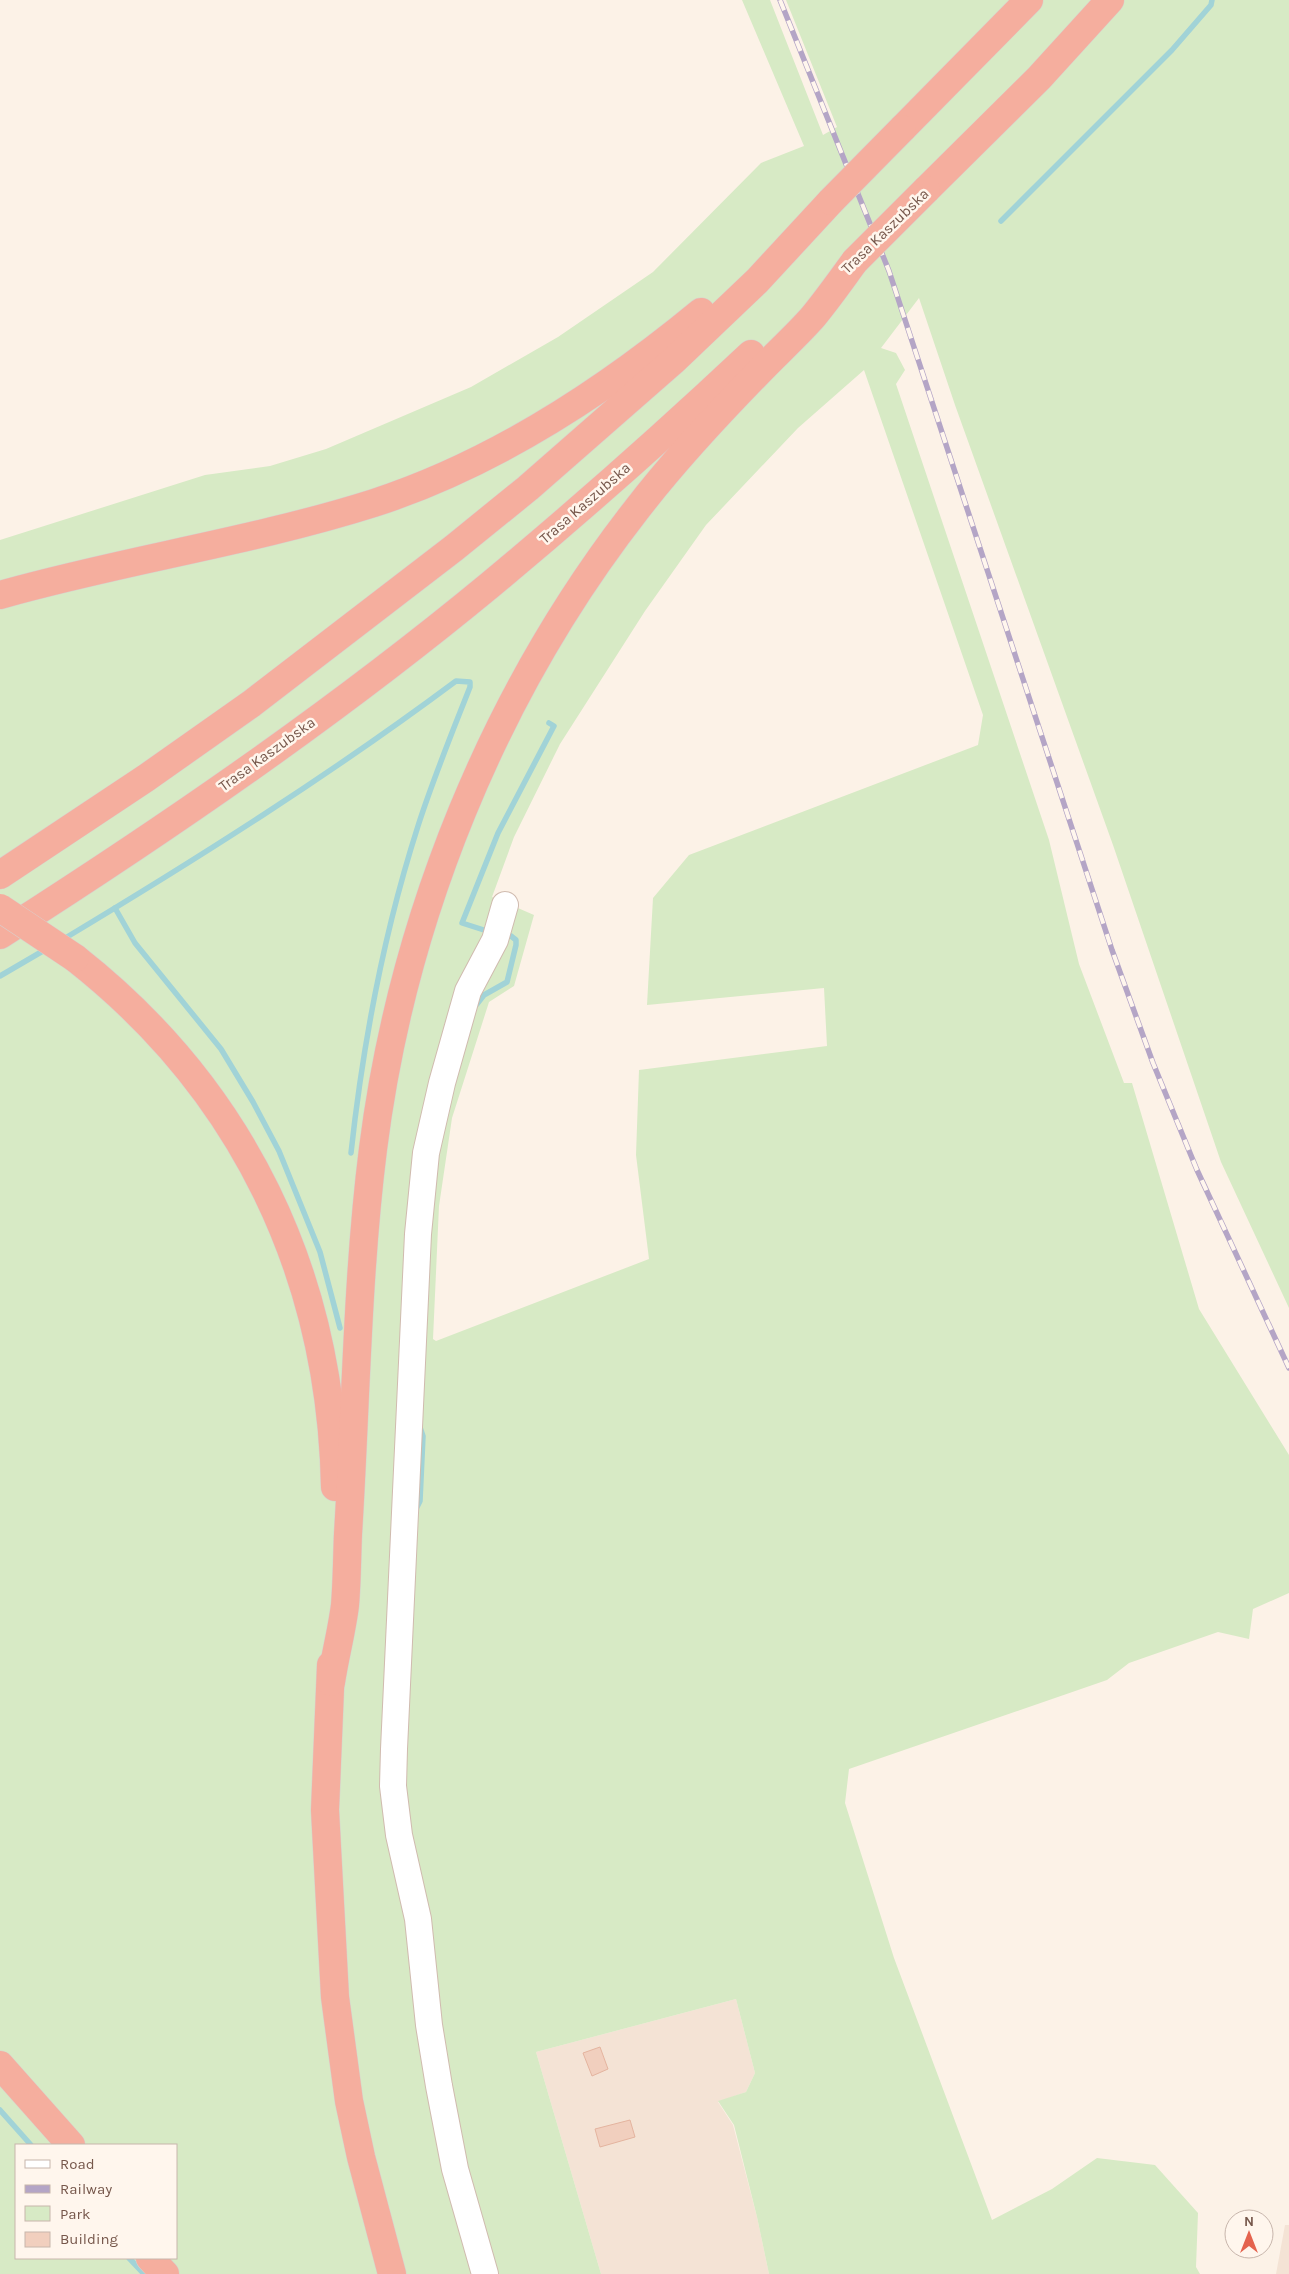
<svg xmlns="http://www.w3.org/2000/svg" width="1289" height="2274" viewBox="0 0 1289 2274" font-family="Karla,sans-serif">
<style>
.residential{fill:#f4e3d5}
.green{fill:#d7eac5;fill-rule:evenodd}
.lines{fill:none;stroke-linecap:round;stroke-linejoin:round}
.stream{stroke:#a1d3d7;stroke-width:5.5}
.building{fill:#f1cfbe;stroke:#e4b49f}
.minor-casing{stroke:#d0bbaf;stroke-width:28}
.highway-casing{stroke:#d9d0cd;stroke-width:29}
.minor{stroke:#fff;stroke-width:26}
.highway{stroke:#f5ae9e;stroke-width:28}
.rail-casing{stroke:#b4a5c6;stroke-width:5.5}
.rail{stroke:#fff6ed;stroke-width:4;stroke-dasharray:11;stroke-linecap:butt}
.highway-bridge-casing{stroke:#d9d0cd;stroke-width:29;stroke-linecap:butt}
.highway-bridge{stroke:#f5ae9e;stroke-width:28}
.labels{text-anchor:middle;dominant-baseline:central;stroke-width:5;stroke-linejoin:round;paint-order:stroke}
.street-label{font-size:15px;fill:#76574b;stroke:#fff6ed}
</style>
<rect width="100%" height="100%" fill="#fcf2e7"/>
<!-- residential -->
<g class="residential">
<polygon points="736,1999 755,2073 746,2092 718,2102 733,2125 757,2217 769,2274 601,2274 536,2052"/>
<polygon points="1285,2225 1289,2225 1289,2274 1276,2274"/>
</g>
<!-- green -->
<path class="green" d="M742,0H770L823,135L837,127L786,0H1289V1308L1221,1162L1113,845L955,405L919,298L881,348L896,353L905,370L896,384L1049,840L1079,964L1124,1083H1132L1199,1309L1289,1455V1593L1253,1609L1249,1639L1218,1632L1129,1663L1107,1680L849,1769L845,1803L894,1958L992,2220L1052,2189L1097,2158L1155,2165L1198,2213L1196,2267L1200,2274H769L757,2217L734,2125L718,2101L746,2092L755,2073L736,1999L536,2052L601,2274H0V540L205,475L270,466L326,449L471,387L558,337L653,272L761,163L804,146ZM864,370L983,715L978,745L689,855L653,898L647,1005L824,988L827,1046L639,1070L636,1155L649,1259L436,1341L433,1339L439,1206L452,1118L489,1002L514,986L534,915L492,897L514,837L560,744L645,611L706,525L798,428ZM16,2145H176V2258H16Z"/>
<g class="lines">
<!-- stream -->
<g class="stream">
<polyline points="1001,221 1172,50 1211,5 1212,0"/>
<polyline points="115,908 135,943 221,1049 253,1102 279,1151 320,1252 340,1328"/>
<polyline points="487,931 462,923 498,833 554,726 549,723"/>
<path d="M62,940C197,859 330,775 456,681L470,682V687C452,733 433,779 418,826C384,932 363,1043 351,1153"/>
<polyline points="0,976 48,948"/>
<polyline points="477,1004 484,995 507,982 516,945 516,940 511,936"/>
<polyline points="416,1509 420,1501 423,1436 420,1427"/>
<polyline points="0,2110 31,2145"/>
<polyline points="129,2258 144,2274"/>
</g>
</g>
<!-- building -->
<g class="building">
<polygon points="600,2047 608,2069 592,2076 583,2053"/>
<polygon points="630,2120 635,2137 600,2147 595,2129"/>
</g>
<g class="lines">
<!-- minor casing -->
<g class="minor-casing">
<polyline id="minor" points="485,2274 455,2169 439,2086 429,2025 418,1919 399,1835 393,1786 394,1749 418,1234 426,1153 442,1083 468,991 495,940 505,905"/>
</g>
<!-- highway casing -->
<g class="highway-casing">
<g id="highway">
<polyline points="902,129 1029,0"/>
<polyline points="926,190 1039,78 1110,0"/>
<path d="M0,595C123,560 251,542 374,503C494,464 604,392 701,312"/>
<polyline points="0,875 146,778 251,704 454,548 528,488 673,361 757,281 831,201"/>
<path d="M0,935C169,827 335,713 490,585C579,511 667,433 751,354"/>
<path d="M75,958C243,1090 331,1274 335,1487"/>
<polyline points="331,1665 325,1810 335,1997 349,2101 361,2157 392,2274"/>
<path d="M331,1682C335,1656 342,1630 345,1605C347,1581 347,1557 348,1534C356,1406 357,1276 373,1149C402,919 494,692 637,509C674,461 715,417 757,374C775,355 795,337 812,318C827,300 841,280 855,261"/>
<polyline points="0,2065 71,2145"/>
<polyline points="150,2258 165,2274"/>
</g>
</g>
<!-- minor -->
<use href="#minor" class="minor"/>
<!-- highway -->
<use href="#highway" class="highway"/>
<!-- rail casing -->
<g class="rail-casing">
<polyline id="rail" points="780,0 889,271 1112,950 1153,1063 1197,1170 1289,1368"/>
</g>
<!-- rail -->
<use href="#rail" class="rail"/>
<!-- highway-bridge casing -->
<g class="highway-bridge-casing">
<g id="highway-bridge">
<polyline points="831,201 902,129"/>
<polyline points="855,261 926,190"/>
<polyline points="0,908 75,958"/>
</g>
</g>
<!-- highway-bridge -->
<use href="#highway-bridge" class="highway-bridge"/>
</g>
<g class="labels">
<!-- street labels -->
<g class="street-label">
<text transform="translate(885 231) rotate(-44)">Trasa Kaszubska</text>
<text transform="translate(585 503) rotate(-41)">Trasa Kaszubska</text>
<text transform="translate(267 754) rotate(-36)">Trasa Kaszubska</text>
</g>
</g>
<!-- legend -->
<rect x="15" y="2144" width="162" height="115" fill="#fff6ed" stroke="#c8b6ac"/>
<rect x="25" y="2160" width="25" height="8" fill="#ffffff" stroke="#c8b6ac"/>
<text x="60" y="2169" font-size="15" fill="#76574b">Road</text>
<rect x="25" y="2185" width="25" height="8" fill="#b4a5c6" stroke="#c8b6ac"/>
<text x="60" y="2194" font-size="15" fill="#76574b">Railway</text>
<rect x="25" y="2206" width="25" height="15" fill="#d7eac5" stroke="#c8b6ac"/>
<text x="60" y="2219" font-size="15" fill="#76574b">Park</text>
<rect x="25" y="2232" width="25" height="15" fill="#f1cfbe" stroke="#c8b6ac"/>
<text x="60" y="2244" font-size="15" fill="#76574b">Building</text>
<!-- north arrow -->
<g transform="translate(1249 2234)"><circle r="24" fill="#fff6ed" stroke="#c8b6ac"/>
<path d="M0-4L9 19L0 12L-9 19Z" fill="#e4634e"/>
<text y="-8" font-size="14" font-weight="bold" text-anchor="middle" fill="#76574b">N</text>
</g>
</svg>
